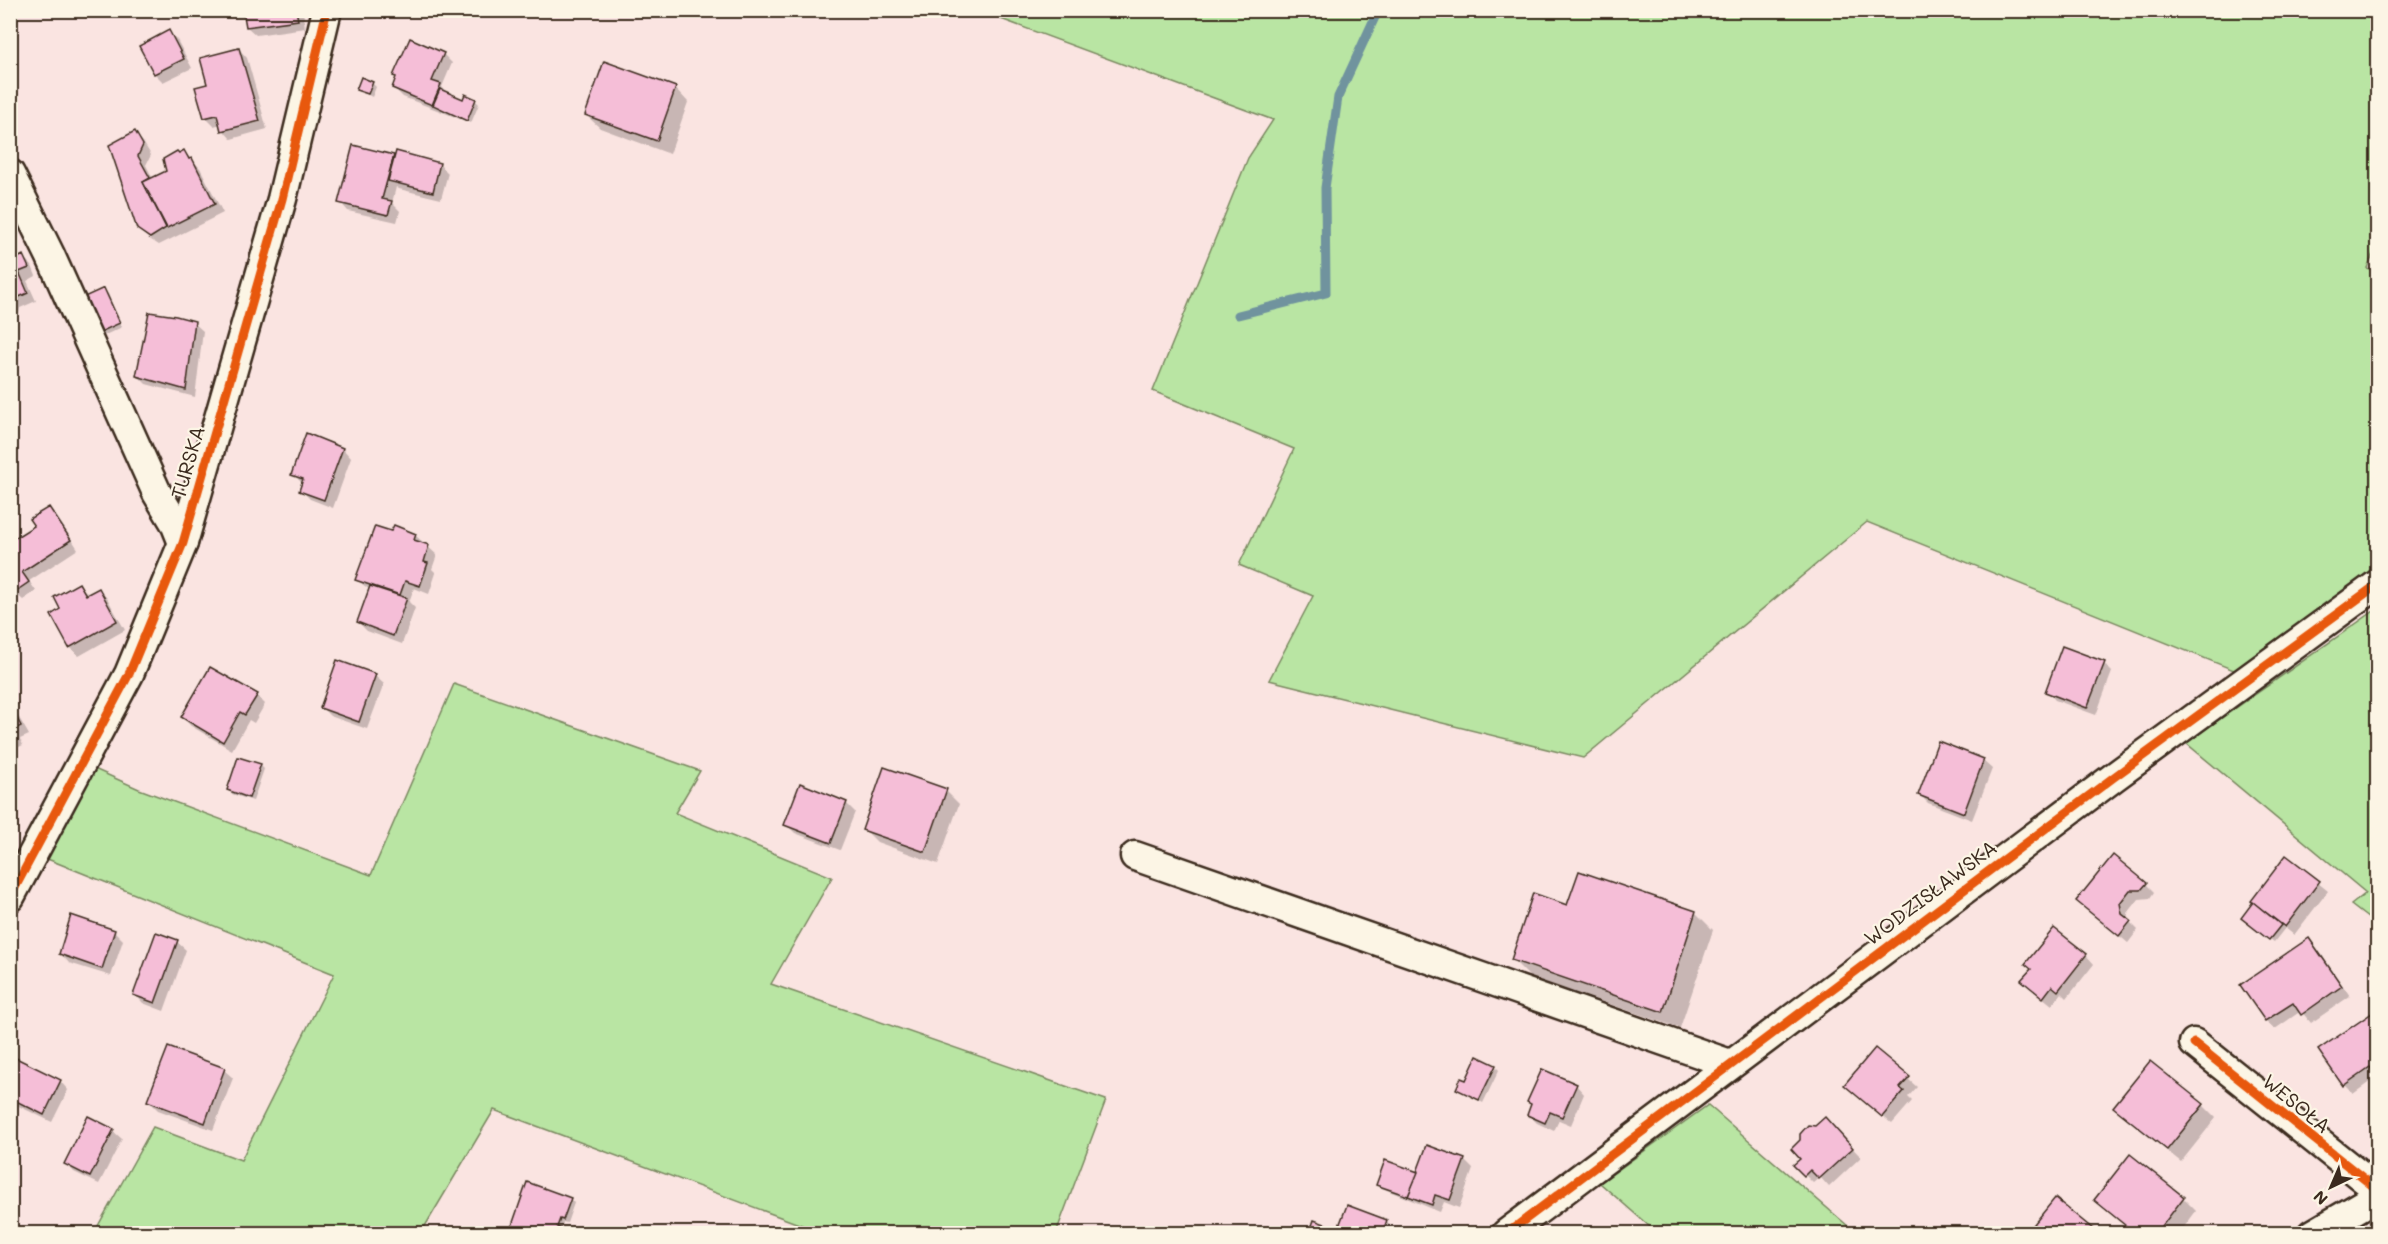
<svg xmlns="http://www.w3.org/2000/svg" width="2388" height="1244" viewBox="0 0 2388 1244" font-family="Mali,sans-serif">
<style>
.green{fill:#b9e5a3;stroke:#7a8860;stroke-width:1.5}
.shadow{fill:#0003}
.lines{fill:none;stroke-linecap:round;stroke-linejoin:round}
.stream{stroke:#6f939e;stroke-width:9}
.building{fill:#f5bed7;stroke:#3b2a1e;stroke-width:1.5}
.minor-casing{stroke:#3b2a1e;stroke-width:33}
.minor{stroke:#fcf5e5;stroke-width:28}
.cycleway-casing{stroke:#fcf5e5;stroke-width:13}
.cycleway{stroke:#e8590c;stroke-width:9}
.labels{text-anchor:middle;dominant-baseline:central;stroke-width:4.5;stroke-linejoin:round;paint-order:stroke}
.street-label{font-size:20px;fill:#3b2a1e;stroke:#fcf5e5}
</style>
<rect width="100%" height="100%" fill="#fae4e1"/>
<filter id="ink" filterUnits="userSpaceOnUse"><feTurbulence type="fractalNoise" baseFrequency=".0167" numOctaves="2"/><feDisplacementMap in="SourceGraphic" scale="12" xChannelSelector="R" yChannelSelector="G"/><feConvolveMatrix kernelMatrix="1 2 1 2 8 2 1 2 1" color-interpolation-filters="sRGB"/></filter>
<g filter="url(#ink)">
<!-- green -->
<g class="green">
<polygon points="1006,10 1297,10 1303,13 1304,10 2377,11 2378,242 2367,268 2378,272 2377,567 2241,673 1867,522 1583,758 1269,680 1313,596 1239,565 1294,449 1153,391 1248,158 1273,120 1001,19"/>
<polygon points="2377,609 2377,925 2351,905 2366,893 2186,743"/>
<polygon points="454,684 700,771 675,813 832,877 771,984 1106,1100 1056,1233 823,1233 494,1110 421,1233 94,1233 153,1127 241,1160 334,974 40,856 90,767 139,789 371,875"/>
<polygon points="1708,1105 1856,1233 1657,1233 1600,1183"/>
</g>
<!-- shadow -->
<g class="shadow">
<polygon points="245,10 303,10 305,28 256,35 247,27"/>
<polygon points="169,32 177,40 192,68 163,82 155,74"/>
<polygon points="239,49 247,58 267,129 231,139 223,130 221,124 214,126 205,117 209,85"/>
<polygon points="443,54 452,63 442,87 448,94 464,101 475,100 479,104 471,123 403,97 394,88"/>
<polygon points="372,83 376,87 372,97 358,89"/>
<polygon points="675,88 688,102 670,154 600,128 586,115"/>
<polygon points="135,133 143,142 151,155 146,165 153,179 168,171 179,155 184,152 200,168 223,213 159,245 148,238 138,229"/>
<polygon points="354,147 396,157 439,164 448,173 441,199 399,189 396,187 392,203 400,211 397,222 348,211 340,202"/>
<polygon points="10,251 17,260 23,257 32,266 36,276 27,281 36,301 20,308 19,313 14,315 10,313"/>
<polygon points="104,290 108,294 122,327 103,336 99,332"/>
<polygon points="194,323 203,331 195,397 146,384 137,375"/>
<polygon points="343,449 351,458 333,508 310,499 301,490 303,484 293,474"/>
<polygon points="49,508 57,517 78,549 29,581 36,591 23,600 14,592 36,527"/>
<polygon points="392,533 415,535 437,555 432,569 436,573 429,594 414,588 409,602 415,608 402,644 367,631 358,622 370,590 357,580"/>
<polygon points="79,585 89,595 99,590 107,598 125,630 79,656 70,647 53,615 63,610"/>
<polygon points="2104,664 2112,672 2096,715 2055,700 2047,691"/>
<polygon points="375,676 384,684 367,729 330,716 322,708"/>
<polygon points="257,696 265,704 254,723 249,720 232,750 191,726 182,717"/>
<polygon points="10,702 29,735 20,739 23,745 15,749 10,745"/>
<polygon points="1983,761 1992,769 1972,820 1928,803 1919,794"/>
<polygon points="260,765 264,769 253,801 232,794 229,790"/>
<polygon points="946,791 959,804 938,864 877,842 864,829"/>
<polygon points="846,803 855,812 840,850 795,833 786,824"/>
<polygon points="2286,857 2328,891 2294,935 2285,928 2274,942 2247,921"/>
<polygon points="1580,873 1696,913 1713,930 1680,1028 1530,977 1513,960 1568,907"/>
<polygon points="2146,884 2154,892 2150,898 2139,899 2128,913 2130,922 2138,930 2128,943 2078,901"/>
<polygon points="114,931 123,940 111,976 69,963 61,954"/>
<polygon points="2308,940 2317,948 2350,996 2311,1023 2301,1011 2275,1029 2266,1021 2242,986"/>
<polygon points="177,942 186,950 164,1011 143,1003 135,994"/>
<polygon points="2086,955 2094,964 2067,998 2062,993 2052,1005 2032,989"/>
<polygon points="2378,1011 2378,1076 2353,1094 2344,1085 2320,1050"/>
<polygon points="1875,1050 1917,1087 1908,1097 1912,1101 1892,1124 1855,1093"/>
<polygon points="10,1063 60,1081 68,1090 52,1122 10,1102"/>
<polygon points="1495,1066 1499,1070 1483,1103 1458,1088"/>
<polygon points="224,1070 233,1078 213,1130 158,1110 149,1101"/>
<polygon points="1576,1085 1584,1094 1571,1125 1559,1120 1554,1131 1537,1123 1528,1114 1532,1106 1529,1102"/>
<polygon points="2203,1105 2216,1118 2181,1162 2128,1120 2115,1107"/>
<polygon points="89,1118 113,1131 122,1139 99,1184 74,1172 66,1163"/>
<polygon points="1825,1119 1861,1157 1829,1187 1820,1177 1813,1183 1805,1175 1802,1159 1816,1128"/>
<polygon points="2130,1156 2183,1198 2196,1211 2179,1234 2134,1234 2096,1200"/>
<polygon points="1464,1160 1473,1169 1459,1208 1444,1202 1440,1212 1382,1188 1378,1184"/>
<polygon points="570,1199 574,1203 567,1223 563,1222 561,1230 510,1234"/>
<polygon points="1386,1221 1395,1230 1393,1234 1311,1234 1339,1230"/>
</g>
<g class="lines">
<!-- stream -->
<polyline class="stream" points="1238,315 1326,293 1325,188 1338,97 1376,15"/>
</g>
<!-- building -->
<g class="building">
<polygon points="243,10 296,10 298,20 246,27"/>
<polygon points="169,30 184,59 154,74 139,46"/>
<polygon points="410,38 444,53 432,81 441,84 432,105 392,88 396,77 393,76"/>
<polygon points="239,48 260,121 221,131 217,115 204,118 195,87 207,84 200,58"/>
<polygon points="604,61 676,87 657,141 585,115"/>
<polygon points="361,77 373,82 368,94 356,90"/>
<polygon points="440,89 463,99 465,94 476,99 467,121 433,105"/>
<polygon points="135,131 143,145 138,156 150,178 143,182 166,228 150,238 137,229 109,145"/>
<polygon points="353,145 394,155 382,199 392,201 388,215 338,203"/>
<polygon points="184,150 189,159 192,158 215,204 167,228 143,182 166,171 163,159 177,151 179,153"/>
<polygon points="396,151 440,163 433,192 388,181"/>
<polygon points="10,252 14,260 23,255 29,268 19,272 28,293 12,300 10,304"/>
<polygon points="104,288 120,323 98,333 82,298"/>
<polygon points="149,312 176,316 195,321 186,390 136,376"/>
<polygon points="306,433 343,448 324,500 299,491 303,479 291,475"/>
<polygon points="49,507 71,540 22,572 29,582 13,593 10,589 10,541 34,526 29,519"/>
<polygon points="394,525 416,534 414,540 429,545 424,562 428,563 420,586 405,581 400,595 355,580 375,526 391,531"/>
<polygon points="79,583 86,595 99,588 117,621 69,648 51,615 60,609 54,597"/>
<polygon points="370,586 407,598 393,636 357,622"/>
<polygon points="2062,646 2105,662 2087,708 2045,692"/>
<polygon points="337,660 376,674 359,722 320,708"/>
<polygon points="210,667 258,694 245,715 240,712 223,742 181,717"/>
<polygon points="10,706 21,726 13,730 16,736 10,739"/>
<polygon points="1938,741 1984,759 1964,813 1918,795"/>
<polygon points="238,757 261,764 249,798 227,790"/>
<polygon points="884,767 947,789 925,852 862,830"/>
<polygon points="800,783 847,802 831,843 784,825"/>
<polygon points="2113,855 2147,883 2141,890 2130,890 2120,903 2122,914 2131,921 2119,936 2076,901"/>
<polygon points="2286,855 2320,881 2285,927 2251,901"/>
<polygon points="1579,871 1696,911 1663,1012 1511,960 1533,893 1567,905"/>
<polygon points="2253,902 2281,925 2269,940 2241,918"/>
<polygon points="71,915 115,930 102,969 59,954"/>
<polygon points="2054,928 2087,954 2058,991 2052,986 2043,998 2021,980 2031,969 2025,964"/>
<polygon points="156,932 178,940 155,1003 133,995"/>
<polygon points="2309,938 2342,986 2301,1015 2293,1003 2265,1021 2240,985"/>
<polygon points="2378,1009 2378,1077 2370,1067 2343,1086 2318,1050"/>
<polygon points="168,1047 225,1068 205,1123 147,1101"/>
<polygon points="1875,1048 1910,1077 1900,1088 1904,1091 1882,1117 1844,1085"/>
<polygon points="12,1056 61,1080 44,1115 10,1098 10,1060"/>
<polygon points="1477,1056 1496,1065 1479,1100 1456,1089 1461,1078 1466,1080"/>
<polygon points="2150,1061 2204,1104 2167,1150 2113,1107"/>
<polygon points="1542,1069 1577,1084 1562,1117 1550,1112 1545,1123 1527,1115 1531,1104 1527,1102"/>
<polygon points="88,1116 114,1129 90,1177 64,1164"/>
<polygon points="1825,1117 1853,1148 1819,1179 1810,1170 1804,1176 1793,1165 1800,1159 1791,1149 1800,1140 1800,1134 1808,1125 1815,1126"/>
<polygon points="1427,1145 1465,1159 1450,1200 1435,1195 1432,1205 1408,1196"/>
<polygon points="2130,1154 2184,1197 2156,1234 2136,1234 2094,1200"/>
<polygon points="1385,1160 1418,1172 1408,1196 1376,1185"/>
<polygon points="527,1182 571,1198 563,1220 560,1219 557,1227 574,1234 509,1234"/>
<polygon points="2055,1198 2099,1234 2026,1234"/>
<polygon points="1347,1205 1387,1220 1382,1234 1336,1234"/>
<polygon points="1314,1220 1338,1229 1336,1234 1309,1234"/>
</g>
<g class="lines">
<!-- minor casing -->
<g class="minor-casing">
<g id="minor">
<polyline points="10,174 50,255 157,493 175,523 183,543"/>
<polyline points="1135,856 1730,1064"/>
<polyline points="10,897 129,674 183,543 282,199 327,10"/>
<polyline points="2194,1043 2378,1190"/>
<polyline points="1506,1234 2114,777 2378,584"/>
<polyline points="2313,1234 2378,1196"/>
</g>
</g>
<!-- minor -->
<use href="#minor" class="minor"/>
<!-- cycleway casing -->
<g class="cycleway-casing">
<g id="cycleway">
<polyline points="10,897 129,674 183,543 282,199 327,10"/>
<polyline points="2194,1043 2378,1190"/>
<polyline points="1506,1234 2114,777 2378,584"/>
</g>
</g>
<!-- cycleway -->
<use href="#cycleway" class="cycleway"/>
</g>
</g>
<g class="labels">
<!-- street labels -->
<g class="street-label">
<text transform="translate(187 462) rotate(-74)">TURSKA</text>
<text transform="translate(1930 892) rotate(-37)">WODZISŁAWSKA</text>
<text transform="translate(2297 1103) rotate(39)">WESOŁA</text>
</g>
</g>
<!-- margin -->
<rect width="2388" height="1244" fill="none" stroke="#fcf5e5" stroke-width="36"/>
<rect x="18" y="18" width="2352" height="1208" fill="none" stroke="#3b2a1e" stroke-width="2" filter="url(#ink)"/>
<!-- north arrow -->
<g transform="translate(2331 1187) rotate(224)" stroke="#fcf5e5" stroke-width="4.5" paint-order="stroke">
<path d="M0-4.5L10 22L0 15L-10 22Z" fill="#3b2a1e"/>
<text y="-9" font-size="16" font-weight="bold" text-anchor="middle" fill="#3b2a1e">N</text>
</g>
</svg>
